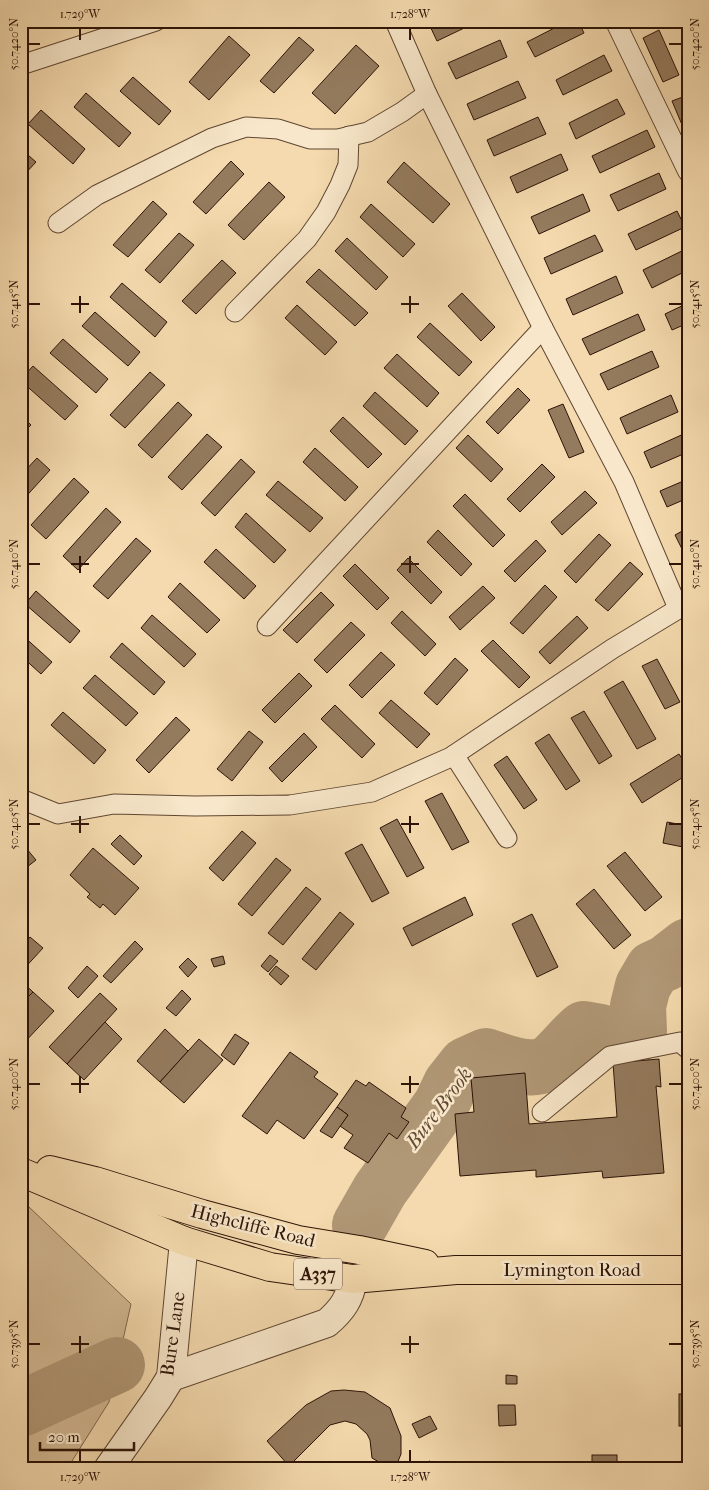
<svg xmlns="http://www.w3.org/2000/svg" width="709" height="1490" viewBox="0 0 709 1490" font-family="'IM FELL French Canon',serif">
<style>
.green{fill:#d2b892;stroke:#80664c}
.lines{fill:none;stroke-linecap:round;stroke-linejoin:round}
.river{stroke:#b09775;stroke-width:56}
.building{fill:#947b5e;stroke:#2d1407}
.service-casing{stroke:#5f4631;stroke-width:21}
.tertiary-casing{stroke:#5f4631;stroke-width:30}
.primary-casing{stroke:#2d1407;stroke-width:30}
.service{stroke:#f8e7ca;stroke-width:19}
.tertiary{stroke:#f8e7ca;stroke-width:28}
.primary{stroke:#f4daae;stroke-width:28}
.ticks{fill:none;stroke:#2d1407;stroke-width:2}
.labels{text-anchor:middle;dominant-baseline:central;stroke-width:5;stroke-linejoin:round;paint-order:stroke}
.shield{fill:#f8e7ca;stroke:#6a5342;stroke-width:1}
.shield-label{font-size:18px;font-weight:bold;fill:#2d1407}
.street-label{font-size:19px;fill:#2d1407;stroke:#f8e7ca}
.water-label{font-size:20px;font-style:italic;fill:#614833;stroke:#f8e7ca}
.neatline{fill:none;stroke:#2d1407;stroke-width:2}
.ticks-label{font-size:12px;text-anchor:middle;fill:#2d1407}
</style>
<rect width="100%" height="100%" fill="#f4daae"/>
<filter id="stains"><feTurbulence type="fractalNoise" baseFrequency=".004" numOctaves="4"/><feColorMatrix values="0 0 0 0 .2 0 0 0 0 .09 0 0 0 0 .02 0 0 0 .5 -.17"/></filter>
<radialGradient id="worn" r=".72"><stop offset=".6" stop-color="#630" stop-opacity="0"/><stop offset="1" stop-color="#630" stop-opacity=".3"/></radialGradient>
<!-- green -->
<polygon class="green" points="21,1203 29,1207 131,1304 109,1402 67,1469 21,1469"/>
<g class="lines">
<!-- river -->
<g class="river">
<path d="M360,1225L380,1190L441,1105L451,1084L466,1065L486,1056C504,1062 528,1073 547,1064C555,1061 574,1036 584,1029L601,1032L612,1038L625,1039L634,1036L639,1031L638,1006L643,986L653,969L666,963L688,946"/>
<polyline points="21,1409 117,1365"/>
</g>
</g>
<!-- building -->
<g class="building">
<polygon points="435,21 479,21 437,41 429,24"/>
<polygon points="568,21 578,21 584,33 535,57 527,42"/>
<polygon points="683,21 688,21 688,33"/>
<polygon points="659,30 679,75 663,82 643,38"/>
<polygon points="229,36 250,55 209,100 189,82"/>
<polygon points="299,37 314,50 274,93 260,81"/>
<polygon points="500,40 507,57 456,79 448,63"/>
<polygon points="356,45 379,66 335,114 312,93"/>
<polygon points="604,55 612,71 563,95 556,80"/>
<polygon points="133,77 171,111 159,125 120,91"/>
<polygon points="518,81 526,98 474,120 467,104"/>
<polygon points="86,93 131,133 119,147 74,107"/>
<polygon points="688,95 688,139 672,101"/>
<polygon points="617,99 625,114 576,139 569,123"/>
<polygon points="41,110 85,149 73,164 28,124"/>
<polygon points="538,117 546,134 494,156 487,140"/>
<polygon points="647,130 655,147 600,173 592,156"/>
<polygon points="21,149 36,162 23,176 21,174"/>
<polygon points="561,154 568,170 517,193 510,177"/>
<polygon points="231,161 244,174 206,214 193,202"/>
<polygon points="404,162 450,204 433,223 387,182"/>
<polygon points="659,173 666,189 618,211 610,195"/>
<polygon points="269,182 285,197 244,240 228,225"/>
<polygon points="583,194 590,211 539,234 531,217"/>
<polygon points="153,201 167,214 128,257 113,245"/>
<polygon points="371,204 415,244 403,257 360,217"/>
<polygon points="677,211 685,227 636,250 628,234"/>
<polygon points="179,233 194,245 160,283 145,270"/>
<polygon points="595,235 603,251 551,274 544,258"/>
<polygon points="347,238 388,277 376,290 335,251"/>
<polygon points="688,248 688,270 652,288 643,270"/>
<polygon points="222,260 236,273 196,314 182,301"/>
<polygon points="319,269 368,313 355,326 306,282"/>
<polygon points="616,276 623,293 573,315 566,299"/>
<polygon points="122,283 167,322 155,337 110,297"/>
<polygon points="462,293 495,327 481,341 448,306"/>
<polygon points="688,303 688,323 672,330 665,314"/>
<polygon points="297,305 337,342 325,355 285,318"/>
<polygon points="95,312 140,352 128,366 82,326"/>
<polygon points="638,314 645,330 590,355 582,339"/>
<polygon points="430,323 472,362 459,376 417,337"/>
<polygon points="63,339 108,379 96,393 50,353"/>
<polygon points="652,351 659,367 608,390 600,374"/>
<polygon points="397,354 439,393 427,407 384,368"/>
<polygon points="33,366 78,406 65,420 21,381 21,379"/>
<polygon points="150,372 165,385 125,428 110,415"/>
<polygon points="518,388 530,400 498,434 486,422"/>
<polygon points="375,392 418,431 405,445 363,406"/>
<polygon points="671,395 678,412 627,434 620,418"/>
<polygon points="178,402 192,415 152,458 138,445"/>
<polygon points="563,404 584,452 569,458 548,410"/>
<polygon points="21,415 31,425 21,435"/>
<polygon points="343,417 382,454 368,468 330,431"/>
<polygon points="688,432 688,452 651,468 644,452"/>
<polygon points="207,434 222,447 182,490 168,477"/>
<polygon points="468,435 503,469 491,482 456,448"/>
<polygon points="315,448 358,487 345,501 303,462"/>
<polygon points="37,458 50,470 21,502 21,475"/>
<polygon points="241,459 255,472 215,516 201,503"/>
<polygon points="542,464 555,477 520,512 507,499"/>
<polygon points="74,478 89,492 46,539 31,525"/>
<polygon points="688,479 688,498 667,507 660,491"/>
<polygon points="278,481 323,518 310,532 266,495"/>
<polygon points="585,491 597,503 562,535 551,522"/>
<polygon points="465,494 505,535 493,547 453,506"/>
<polygon points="106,508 121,522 78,570 63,556"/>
<polygon points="246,513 286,550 274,563 235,527"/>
<polygon points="688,528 688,549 683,551 675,535"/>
<polygon points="438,530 472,564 461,576 427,542"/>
<polygon points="599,534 611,545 576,583 564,571"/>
<polygon points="136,538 151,551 108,599 93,586"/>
<polygon points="536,540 546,551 515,582 504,571"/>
<polygon points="216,549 256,586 244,599 204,562"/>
<polygon points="408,558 442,592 431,604 397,570"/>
<polygon points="630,562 643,574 608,611 595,600"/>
<polygon points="355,564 389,598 377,610 343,576"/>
<polygon points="180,583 220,620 207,633 168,597"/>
<polygon points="545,585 557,597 523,634 510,623"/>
<polygon points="483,586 495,598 460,630 449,617"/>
<polygon points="36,591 80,631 70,643 25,604"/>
<polygon points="321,592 334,605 297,643 283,630"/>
<polygon points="402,611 436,644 425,656 391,623"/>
<polygon points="152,615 196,654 184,667 141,628"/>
<polygon points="577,616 588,628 550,664 539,652"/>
<polygon points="351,622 365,635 327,673 314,660"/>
<polygon points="21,634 52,662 41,674 21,656"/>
<polygon points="493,640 530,677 519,688 481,651"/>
<polygon points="122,643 165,682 154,695 110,657"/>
<polygon points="688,647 688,660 682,650"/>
<polygon points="381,652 395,665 362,698 349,685"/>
<polygon points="455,658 468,670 437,705 424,693"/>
<polygon points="657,659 680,702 665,709 642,666"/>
<polygon points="299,673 312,686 275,723 262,710"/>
<polygon points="95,675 138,713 126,726 83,688"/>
<polygon points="623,681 656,739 637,749 604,692"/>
<polygon points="21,689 29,695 21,704"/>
<polygon points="391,700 430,734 417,748 379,713"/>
<polygon points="335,705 375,744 362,758 321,719"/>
<polygon points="584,711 612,756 599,764 571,718"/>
<polygon points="63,712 106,750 94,764 51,725"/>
<polygon points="176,717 190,730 149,773 136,760"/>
<polygon points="249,731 263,742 232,781 217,769"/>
<polygon points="304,733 317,747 282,782 269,768"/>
<polygon points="549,734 580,781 566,790 535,743"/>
<polygon points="679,754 688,768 688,774 642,803 630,784"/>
<polygon points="507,756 537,800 524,809 494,765"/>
<polygon points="442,793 469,842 452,850 425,801"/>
<polygon points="397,819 424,868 407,877 380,828"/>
<polygon points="667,822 688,826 688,848 663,843"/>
<polygon points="242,831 256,843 223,881 209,868"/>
<polygon points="120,835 142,856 134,865 111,844"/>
<polygon points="21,842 36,860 22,871 21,870"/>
<polygon points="362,844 389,893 372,902 345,853"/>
<polygon points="93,848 139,888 115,915 103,904 100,908 87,897 90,894 70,875"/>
<polygon points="625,852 662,897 645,911 607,866"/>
<polygon points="276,858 291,870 252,916 238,904"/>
<polygon points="306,887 321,899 283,945 268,933"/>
<polygon points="594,889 631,935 614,949 576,904"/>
<polygon points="465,897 473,915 412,946 403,928"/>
<polygon points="340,912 354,924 316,970 302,959"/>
<polygon points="532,914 558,967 537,977 512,924"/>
<polygon points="30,937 43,948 21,972 21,947"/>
<polygon points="135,941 143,949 111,983 103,976"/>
<polygon points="270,955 278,961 268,972 261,966"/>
<polygon points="223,956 225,964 214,967 211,959"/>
<polygon points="188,958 197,967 188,977 179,967"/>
<polygon points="87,966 98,976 78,998 68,988"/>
<polygon points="276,966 289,976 281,985 269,974"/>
<polygon points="21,981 33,992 21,1004"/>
<polygon points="182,990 191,999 176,1016 166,1008"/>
<polygon points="33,992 54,1011 21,1046 21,1004"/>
<polygon points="100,993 117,1009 67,1064 49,1047"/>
<polygon points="105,1022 122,1039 84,1080 67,1064"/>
<polygon points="165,1029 188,1051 160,1082 137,1061"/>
<polygon points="235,1034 249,1043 234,1065 221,1055"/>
<polygon points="199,1039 223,1060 184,1103 160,1082"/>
<polygon points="290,1052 318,1072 314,1077 338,1094 304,1139 277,1120 267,1134 242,1116"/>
<polygon points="659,1059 661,1087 656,1086 664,1173 603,1178 602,1171 536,1177 536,1170 460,1176 455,1114 474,1112 471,1078 525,1073 529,1124 617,1117 613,1063"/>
<polygon points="356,1080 366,1086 369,1082 406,1108 401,1117 409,1122 397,1139 389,1133 368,1163 344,1148 353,1135 340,1126 348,1115 337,1107"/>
<polygon points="337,1107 348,1115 332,1138 320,1131"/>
<polygon points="506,1375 517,1376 517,1384 506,1384"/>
<polygon points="344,1390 365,1392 390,1408 401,1436 401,1454 395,1469 391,1469 372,1458 370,1440 367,1434 356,1424 345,1421 330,1425 289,1466 267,1441 306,1405 331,1391"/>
<rect x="679" y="1394" width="9" height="32"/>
<polygon points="498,1405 515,1405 516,1425 499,1426"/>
<polygon points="430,1416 437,1429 419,1438 412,1424"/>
<rect x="592" y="1455" width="25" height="14"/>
<polygon points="430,1461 432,1469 418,1469 417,1465"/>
</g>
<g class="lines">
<!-- service casing -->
<g class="service-casing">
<g id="service">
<polyline points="395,21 427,94 543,328 624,482 678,608"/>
<polyline points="615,21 688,172"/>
<polyline points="21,65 156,21"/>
<polyline points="58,223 97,195 212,138 246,127 278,129 310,139 338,139 368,132 402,112 427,94"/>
<polyline points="235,312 307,239 326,212 340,185 348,165 349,136"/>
<polyline points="267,626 543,328"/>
<polyline points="454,755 507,838"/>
<polyline points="21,799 58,814 114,804 195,806 290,805 372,792 451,757 612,649 688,603"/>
<polyline points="542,1112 610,1056 680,1042 688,1049"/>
</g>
</g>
<!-- tertiary casing -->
<g class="tertiary-casing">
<g id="tertiary">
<path d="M171,1377L327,1323C342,1310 350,1299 353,1279"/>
<polyline points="108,1469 158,1398 171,1377 184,1241"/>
</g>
</g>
<!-- primary casing -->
<g class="primary-casing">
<g id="primary">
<polyline points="50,1170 95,1181 202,1214 298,1240 359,1250 425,1264"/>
<polyline points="21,1172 184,1241 270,1267 353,1279 456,1270 688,1270"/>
</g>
</g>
<!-- service -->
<use href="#service" class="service"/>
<!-- tertiary -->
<use href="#tertiary" class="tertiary"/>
<!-- primary -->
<use href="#primary" class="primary"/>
</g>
<!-- ticks -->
<path class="ticks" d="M80,28V40M410,28V40M28,44H40M669,44H682M80,296V313M410,296V313M28,304H40M71,304H89M401,304H419M669,304H682M80,556V573M410,556V573M28,564H40M71,564H89M401,564H419M669,564H682M80,816V833M410,816V833M28,824H40M71,824H89M401,824H419M669,824H682M80,1076V1093M410,1076V1093M28,1084H40M71,1084H89M401,1084H419M669,1084H682M80,1336V1353M410,1336V1353M28,1344H40M71,1344H89M401,1344H419M669,1344H682M80,1450V1462M410,1450V1462"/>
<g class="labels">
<!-- shield labels -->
<rect class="shield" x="294" y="1258.5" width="48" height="31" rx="4"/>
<g class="shield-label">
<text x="318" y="1274">A337</text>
</g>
<!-- street labels -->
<g class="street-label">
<text transform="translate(253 1226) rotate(14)">Highcliffe Road</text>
<text x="572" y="1270">Lymington Road</text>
<text transform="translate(173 1334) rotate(-82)">Bure Lane</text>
</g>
<!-- water labels -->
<g class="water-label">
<text transform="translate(439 1108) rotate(-53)">Bure Brook</text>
</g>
</g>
<!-- margin -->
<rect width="709" height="1490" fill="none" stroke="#f4daae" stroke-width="55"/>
<!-- scale -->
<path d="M40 1442v8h94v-8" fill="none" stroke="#2d1407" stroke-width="2.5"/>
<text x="48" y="1442" font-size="15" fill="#2d1407" stroke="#f8e7ca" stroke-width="4" paint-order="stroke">20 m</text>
<rect x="28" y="28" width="654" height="1434" class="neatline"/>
<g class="ticks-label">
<text x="80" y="18">1.729°W</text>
<text x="410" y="18">1.728°W</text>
<text transform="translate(14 44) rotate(-90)" y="4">50.7420°N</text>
<text transform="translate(695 44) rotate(-90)" y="4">50.7420°N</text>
<text transform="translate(14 304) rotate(-90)" y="4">50.7415°N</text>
<text transform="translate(695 304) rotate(-90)" y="4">50.7415°N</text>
<text transform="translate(14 564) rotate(-90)" y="4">50.7410°N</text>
<text transform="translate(695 564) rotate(-90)" y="4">50.7410°N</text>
<text transform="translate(14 824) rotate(-90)" y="4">50.7405°N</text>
<text transform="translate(695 824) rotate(-90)" y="4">50.7405°N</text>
<text transform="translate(14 1084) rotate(-90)" y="4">50.7400°N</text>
<text transform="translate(695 1084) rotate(-90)" y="4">50.7400°N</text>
<text transform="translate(14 1344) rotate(-90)" y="4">50.7395°N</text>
<text transform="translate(695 1344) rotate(-90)" y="4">50.7395°N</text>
<text x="80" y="1481">1.729°W</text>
<text x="410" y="1481">1.728°W</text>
</g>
<rect width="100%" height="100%" filter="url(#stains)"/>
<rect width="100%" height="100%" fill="url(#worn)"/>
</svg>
